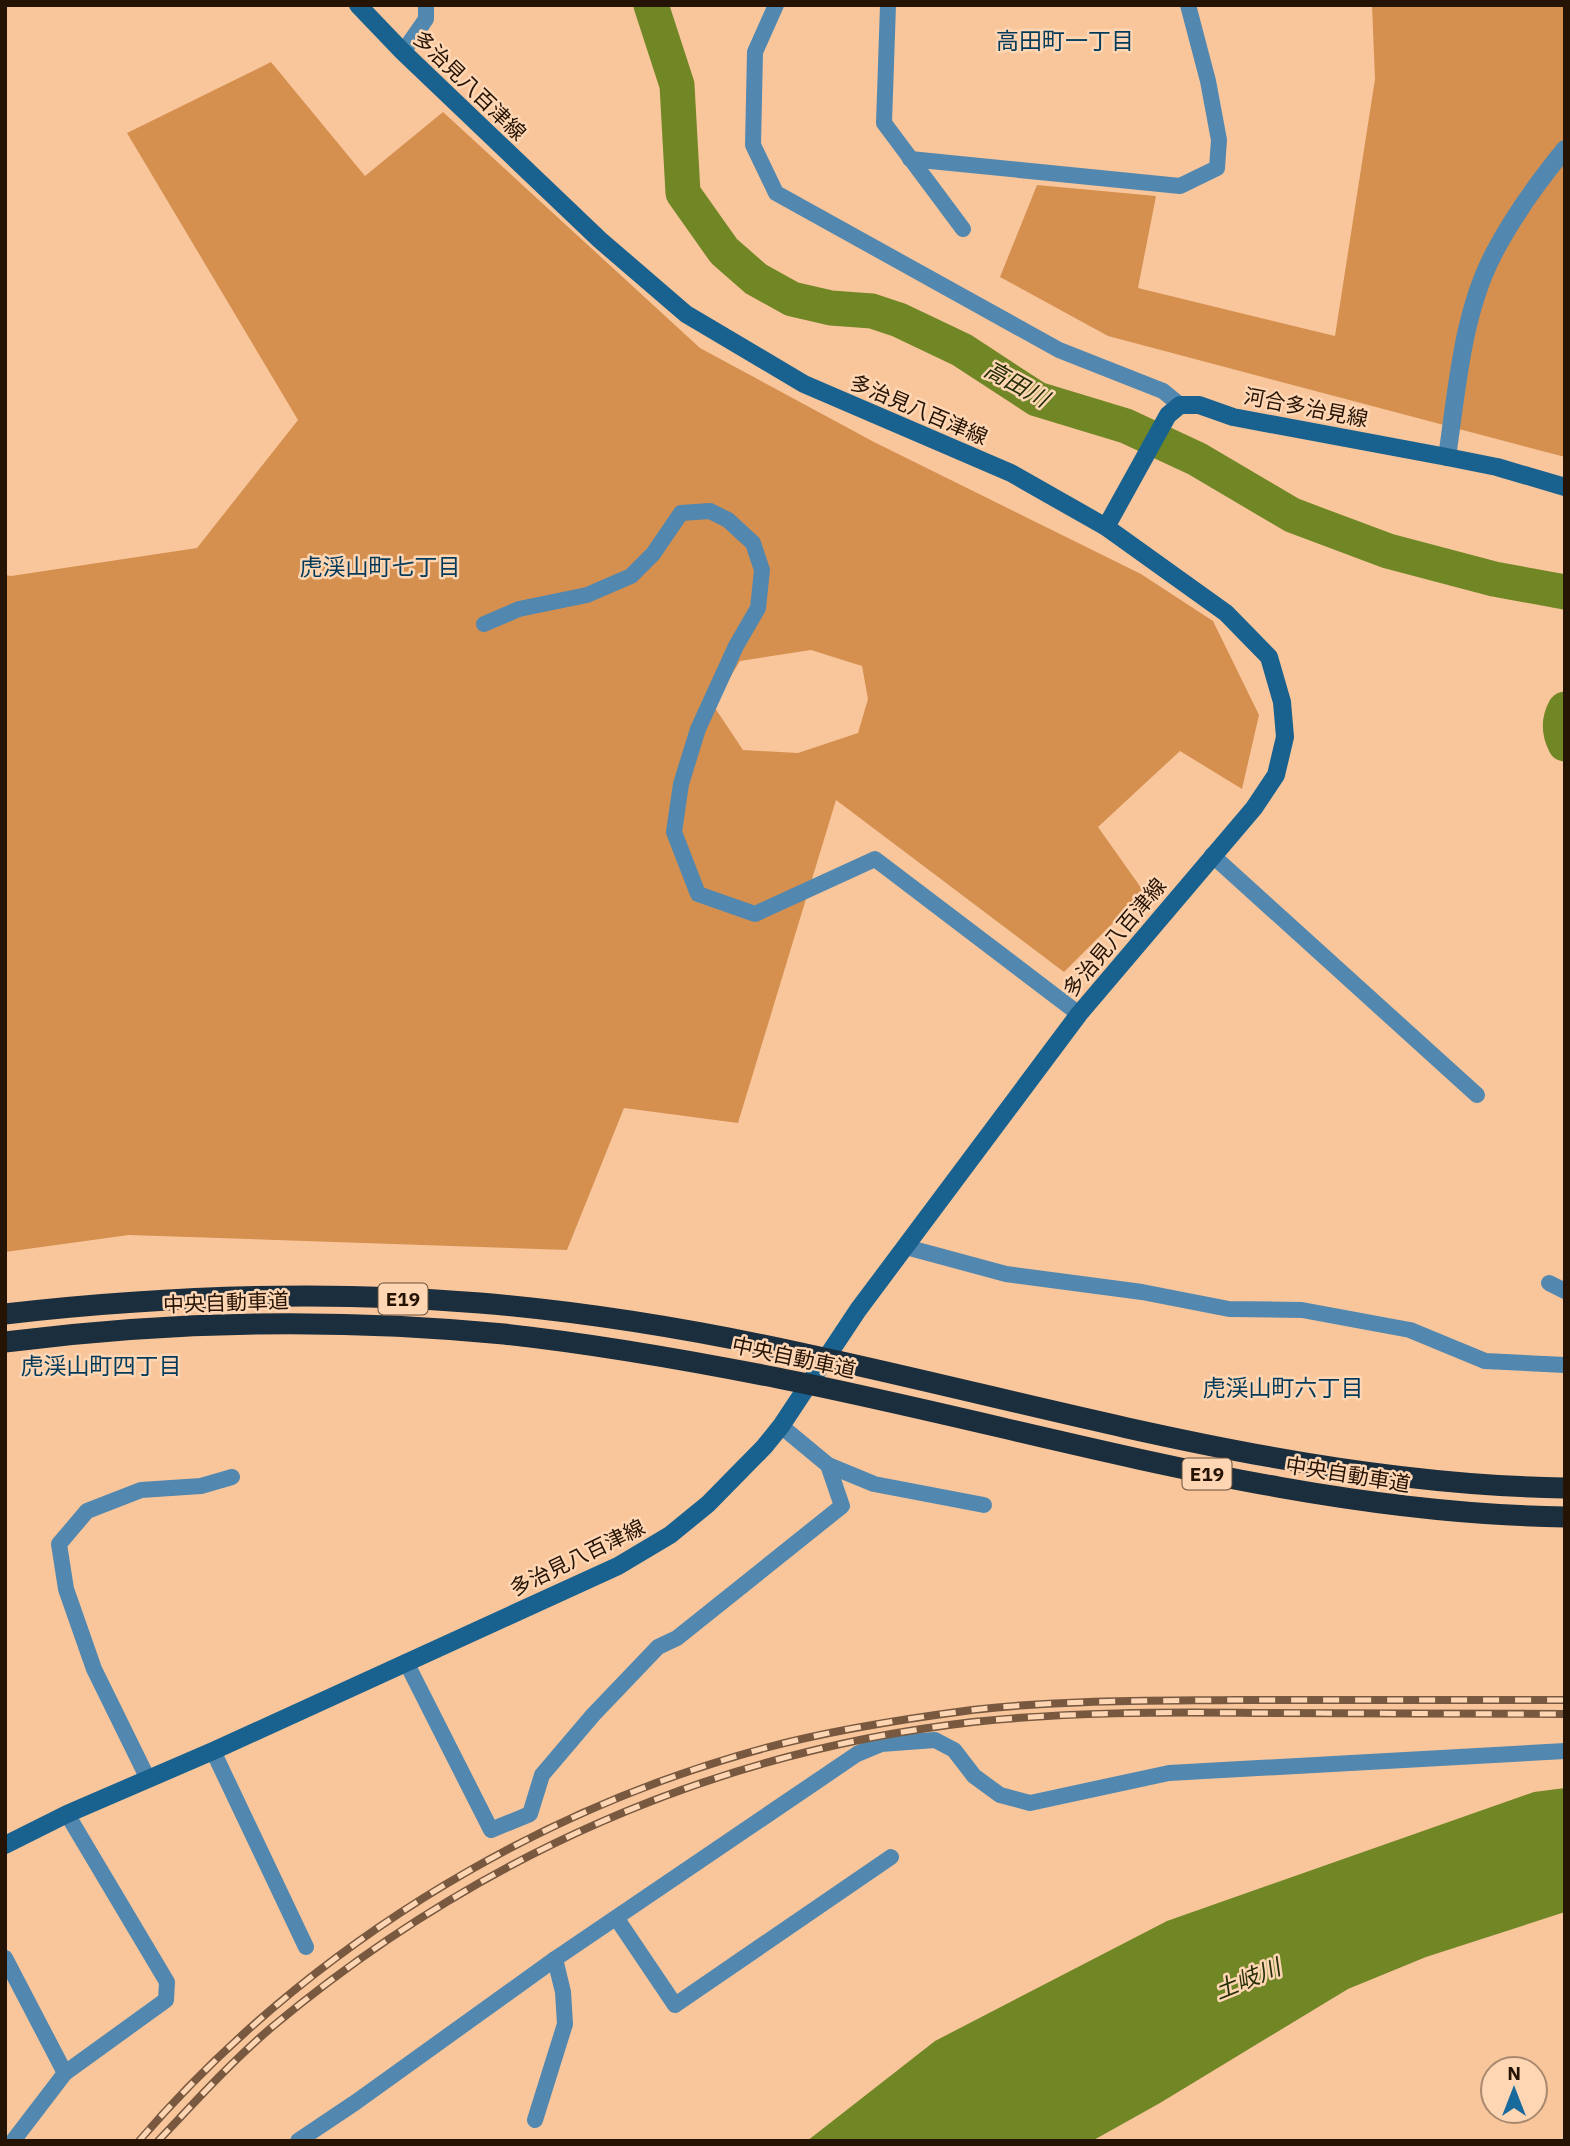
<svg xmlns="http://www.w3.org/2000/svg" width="1570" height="2146" viewBox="0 0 1570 2146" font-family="'IBM Plex Sans','Noto Sans JP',sans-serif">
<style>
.green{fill:#d59050;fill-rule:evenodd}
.water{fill:#718726}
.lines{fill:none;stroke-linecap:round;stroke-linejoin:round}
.river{stroke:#718726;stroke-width:35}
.minor{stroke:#5288af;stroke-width:16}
.tertiary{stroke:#5288af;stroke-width:18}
.secondary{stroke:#19628f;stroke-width:18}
.motorway{stroke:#1a2e3d;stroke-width:21}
.rail-casing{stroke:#78593f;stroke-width:8}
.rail{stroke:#ffd6b4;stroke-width:5;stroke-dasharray:16;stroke-linecap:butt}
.labels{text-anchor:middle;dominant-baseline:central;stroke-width:5;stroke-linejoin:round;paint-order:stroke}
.shield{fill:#ffd6b4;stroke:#664e39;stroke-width:2}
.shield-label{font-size:19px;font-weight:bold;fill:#251304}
.street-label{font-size:21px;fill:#251304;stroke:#ffd6b4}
.neighbourhood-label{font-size:23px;fill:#003a5b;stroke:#ffd6b4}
.water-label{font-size:23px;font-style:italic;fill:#262f06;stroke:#ffd6b4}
</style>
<rect width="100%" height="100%" fill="#f9c69c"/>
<!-- green -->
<g class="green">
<polygon points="1372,5 1565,5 1565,457 1108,336 1000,277 1037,185 1156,196 1138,288 1335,336 1375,79"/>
<path d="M271,62L365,176L443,112L700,348L874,442L1141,574L1213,621L1259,715L1242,789L1180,751L1098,827L1144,892L1064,972L836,800L738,1123L624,1108L567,1250L129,1235L5,1252V575L11,576L197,548L298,420L127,133ZM811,650L862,666L868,699L858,733L798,753L743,750L713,705L740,661Z"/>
</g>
<!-- water -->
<polygon class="water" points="1565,1788 1565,1912 1426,1957 1348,1989 1160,2103 1092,2141 807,2141 935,2041 1167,1921 1534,1792"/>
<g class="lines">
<!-- river -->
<g class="river">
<polyline points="651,5 677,85 683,193 724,251 756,279 792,299 831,308 872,311 899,320 962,350 1037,399 1126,426 1197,459 1292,515 1388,551 1494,579 1565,592"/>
<path d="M1565,709C1559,720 1559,732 1565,744"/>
</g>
<!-- minor -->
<g class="minor">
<polyline points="776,5 755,52 753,145 776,193 1059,350 1163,391 1180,405"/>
<polyline points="888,5 884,123 963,229"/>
<polyline points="403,52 426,19 426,5"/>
<polyline points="910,159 1180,186 1217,168 1219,140 1208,81 1188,5"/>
<polyline points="484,624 519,609 587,595 631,576 653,554 681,513 710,511 728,520 753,543 762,570 758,608 736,646 698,729 681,784 674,832 698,894 755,914 875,859 1079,1014"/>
<polyline points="1212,855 1477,1095"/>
<polyline points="906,1247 1006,1274 1142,1292 1229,1309 1302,1310 1410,1330 1485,1361 1565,1365"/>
<polyline points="1549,1283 1565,1291"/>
<polyline points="828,1465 874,1484 984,1505"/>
<polyline points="406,1662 491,1830 530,1814 542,1775 593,1715 658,1647 677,1638 842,1506 828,1465 781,1426"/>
<polyline points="213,1751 306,1947"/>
<polyline points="148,1779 94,1669 66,1589 59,1544 87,1511 141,1490 201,1486 232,1477"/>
<polyline points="617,1919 675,2005 891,1857"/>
<polyline points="5,1958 65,2073"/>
<polyline points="535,2120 565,2024 563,1992 555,1959"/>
<polyline points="13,2141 65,2073 166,2000 167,1982 67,1814"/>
<polyline points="298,2141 356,2102 555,1959 857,1754 881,1744 935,1740 954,1750 974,1776 1000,1795 1030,1803 1169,1773 1565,1751"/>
</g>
<!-- tertiary -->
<path class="tertiary" d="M1447,457C1457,390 1462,315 1493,255C1513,216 1538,182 1565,149"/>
<!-- secondary -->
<g class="secondary">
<polyline points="1106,527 1168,415 1180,405 1199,405 1233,417 1447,457 1497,467 1565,487"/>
<polyline points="5,1845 67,1814 213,1751 618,1566 670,1535 708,1504 764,1447 781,1426 858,1310 1079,1014 1254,808 1276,775 1285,737 1282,702 1269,657 1226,613 1106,527 1011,473 804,384 686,314 600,240 403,52 358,5"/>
</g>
<!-- motorway -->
<g class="motorway">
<path d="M5,1314C162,1296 323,1290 480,1303C588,1312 696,1330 801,1353C1054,1407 1304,1484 1565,1488"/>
<path d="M5,1342C169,1321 339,1318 504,1334C596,1344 687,1360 778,1378C1040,1430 1296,1513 1565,1517"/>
</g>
<!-- rail casing -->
<g class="rail-casing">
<g id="rail">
<path d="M139,2141C301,1953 525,1813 765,1748C832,1730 903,1719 972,1710C1059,1700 1149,1701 1237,1700C1346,1700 1455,1700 1565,1700"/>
<path d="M158,2141C195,2102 231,2062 272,2027C474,1858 711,1752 973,1722C1067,1712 1163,1712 1257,1713C1360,1713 1462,1714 1565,1714"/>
</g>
</g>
<!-- rail -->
<use href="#rail" class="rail"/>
</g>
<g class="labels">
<!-- shield labels -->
<g class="shield">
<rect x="378.5" y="1283.5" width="49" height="31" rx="5"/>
<rect x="1182.5" y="1458.5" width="49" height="31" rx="5"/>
</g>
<g class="shield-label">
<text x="403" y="1299">E19</text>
<text x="1207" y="1474">E19</text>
</g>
<!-- street labels -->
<g class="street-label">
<text transform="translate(470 85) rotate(44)">多治見八百津線</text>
<text transform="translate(1306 407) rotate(11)">河合多治見線</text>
<text transform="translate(919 409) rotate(23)">多治見八百津線</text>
<text transform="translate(1114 937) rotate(-50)">多治見八百津線</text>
<text transform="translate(226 1302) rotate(-2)">中央自動車道</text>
<text transform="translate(794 1357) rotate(12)">中央自動車道</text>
<text transform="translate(1348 1474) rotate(9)">中央自動車道</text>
<text transform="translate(577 1557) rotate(-26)">多治見八百津線</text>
</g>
<!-- neighbourhood labels -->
<g class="neighbourhood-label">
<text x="1065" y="40">高田町一丁目</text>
<text x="380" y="566">虎渓山町七丁目</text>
<text x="101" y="1365">虎渓山町四丁目</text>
<text x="1283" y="1387">虎渓山町六丁目</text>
</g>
<!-- water labels -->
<g class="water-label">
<text transform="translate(1017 383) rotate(29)">高田川</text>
<text transform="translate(1247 1978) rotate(-22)">土岐川</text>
</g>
</g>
<!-- border -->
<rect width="1570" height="2146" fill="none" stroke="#251304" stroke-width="14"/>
<!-- north arrow -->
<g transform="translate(1514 2090)"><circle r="33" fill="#ffd6b4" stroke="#a8886e" stroke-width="2"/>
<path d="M0-5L12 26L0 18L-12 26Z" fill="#196a9c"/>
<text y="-10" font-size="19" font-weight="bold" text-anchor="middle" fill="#251304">N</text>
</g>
</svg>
